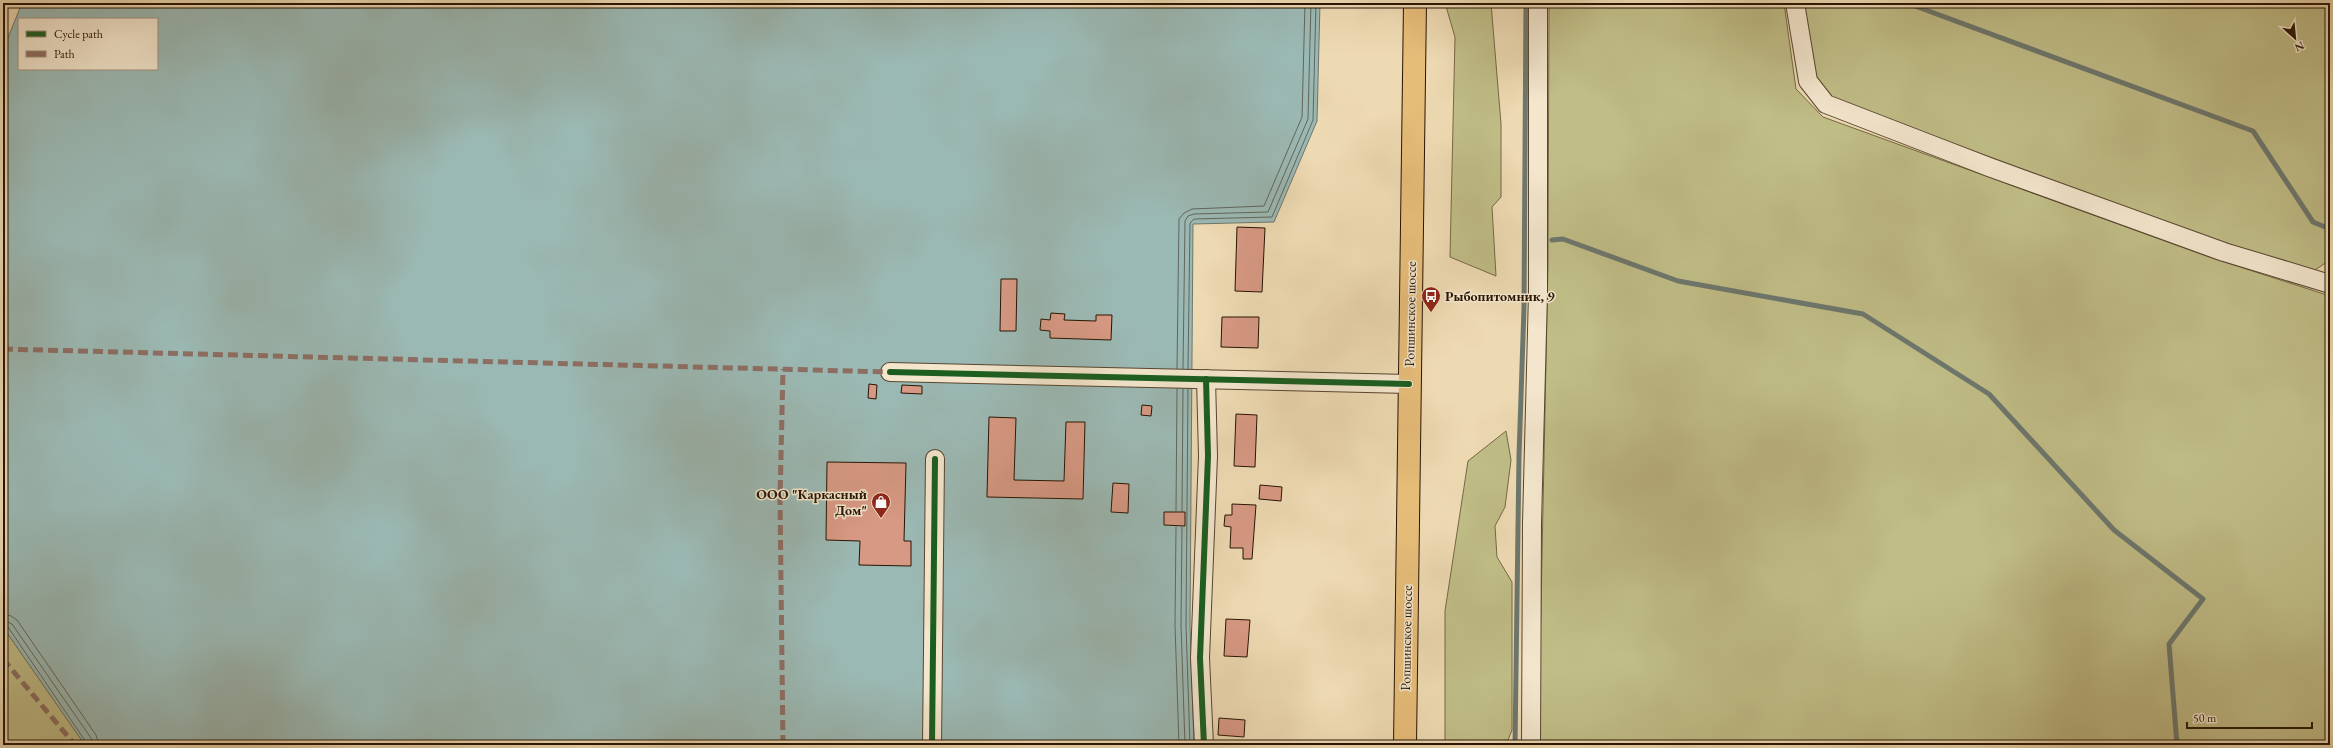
<svg xmlns="http://www.w3.org/2000/svg" width="2333" height="748" viewBox="0 0 2333 748" font-family="'EB Garamond',serif">
<style>
.green{fill:#c0bd87;stroke:#746845}
.water{fill:#9bb9b4;stroke:#6d776d;fill-rule:evenodd}
.lines{fill:none;stroke-linecap:round;stroke-linejoin:round}
.shore{stroke:#61665c;stroke-width:1}
.stream{stroke:#6d776d;stroke-width:5}
.building{fill:#d79984;stroke:#271403}
.minor-casing{stroke:#58452f;stroke-width:20}
.major-casing{stroke:#271403;stroke-width:24}
.minor{stroke:#f3e6cd;stroke-width:18}
.major{stroke:#e6bc79;stroke-width:22}
.quiet{stroke:#8d6e63;stroke-width:5;stroke-dasharray:10 5;stroke-linecap:butt}
.cycleway-casing{stroke:#f3e6cd;stroke-width:8}
.cycleway{stroke:#1b5e20;stroke-width:6}
.labels{text-anchor:middle;dominant-baseline:central;stroke-width:3;stroke-linejoin:round;paint-order:stroke}
.poi-label{font-size:14px;font-weight:bold;fill:#271403;stroke:#f3e6cd;text-anchor:start}
.street-label{font-size:14px;fill:#271403;stroke:#f3e6cd}
</style>
<rect width="100%" height="100%" fill="#edd9b2"/>
<filter id="stains"><feTurbulence type="fractalNoise" baseFrequency=".005" numOctaves="4"/><feColorMatrix values="0 0 0 0 .2 0 0 0 0 .09 0 0 0 0 .02 0 0 0 .5 -.17"/></filter>
<radialGradient id="worn" r=".72"><stop offset=".6" stop-color="#630" stop-opacity="0"/><stop offset="1" stop-color="#630" stop-opacity=".3"/></radialGradient>
<!-- green -->
<g class="green">
<polygon points="1445,3 1491,3 1501,124 1501,197 1492,207 1496,276 1450,257 1455,37"/>
<polygon points="1549,3 1784,3 1796,89 1823,117 2209,257 2330,296 2330,745 1540,745 1540,654 1548,265"/>
<polygon points="1804,3 2330,3 2330,253 2327,262 2315,270 2254,254 1830,98 1814,76"/>
<polygon points="1506,431 1511,460 1505,507 1495,526 1497,557 1512,582 1512,730 1506,745 1445,745 1445,611 1468,461"/>
<polygon points="3,627 85,745 3,745"/>
</g>
<!-- water -->
<path class="water" d="M22,3H1320L1317,121L1274,222L1193,224L1190,625L1194,745H85L3,627V50ZM19,19H157V69H19Z"/>
<g class="lines">
<!-- shore -->
<g class="shore">
<polyline points="1177,369 1179,219 1184,213 1192,209 1264,206 1302,117 1305,3"/>
<polyline points="1183,369 1185,221 1188,216 1194,214 1268,212 1308,119 1311,3"/>
<polyline points="1188,369 1190,223 1194,219 1272,217 1313,120 1316,3"/>
<polyline points="1188,389 1186,625 1190,745"/>
<polyline points="1176,511 1177,389"/>
<polyline points="1182,511 1183,389"/>
<polyline points="1176,527 1175,625 1179,745"/>
<polyline points="1182,527 1181,625 1185,745"/>
<polyline points="3,614 11,616 17,620 96,735 99,745"/>
<polyline points="3,620 12,624 91,738 93,745"/>
<polyline points="3,625 8,627 88,745"/>
</g>
<!-- stream -->
<g class="stream">
<polyline points="1907,3 2253,131 2313,222 2330,229"/>
<polyline points="1552,240 1563,239 1678,281 1863,314 1989,394 2114,530 2203,599 2169,644 2177,745"/>
<polyline points="1515,745 1519,456 1524,307 1526,3"/>
</g>
</g>
<!-- building -->
<g class="building">
<polygon points="1237,227 1265,228 1262,292 1235,291"/>
<polygon points="1001,279 1017,279 1016,331 1000,331"/>
<polygon points="1051,313 1065,314 1064,320 1096,321 1096,315 1112,315 1111,340 1050,338 1050,331 1040,330 1041,319 1050,320"/>
<polygon points="1222,317 1259,317 1258,348 1221,347"/>
<polygon points="869,384 877,385 876,399 868,398"/>
<polygon points="902,385 922,386 922,394 901,393"/>
<polygon points="1142,405 1152,406 1151,416 1141,415"/>
<polygon points="1236,414 1257,415 1255,467 1234,466"/>
<polygon points="989,417 1016,418 1014,480 1064,481 1066,422 1085,422 1083,499 987,497"/>
<polygon points="827,462 906,463 904,541 911,541 911,566 859,565 860,541 826,540"/>
<polygon points="1113,483 1129,484 1128,513 1111,512"/>
<polygon points="1260,485 1282,487 1281,501 1259,499"/>
<polygon points="1232,504 1256,505 1252,559 1243,559 1243,548 1230,548 1231,527 1224,526 1225,515 1232,515"/>
<polygon points="1164,512 1185,512 1185,526 1164,525"/>
<polygon points="1226,619 1250,620 1247,657 1224,656"/>
<polygon points="1219,718 1245,720 1244,737 1218,735"/>
</g>
<g class="lines">
<!-- minor casing -->
<g class="minor-casing">
<g id="minor">
<polyline points="1795,3 1808,81 1826,104 1989,167 2224,252 2330,284"/>
<polyline points="890,372 1409,384"/>
<polyline points="932,745 935,459"/>
<polyline points="1204,745 1200,658 1208,456 1206,379"/>
<polyline points="1531,745 1532,523 1538,293 1538,3"/>
</g>
</g>
<!-- major casing -->
<g class="major-casing">
<polyline id="major" points="1405,745 1415,3"/>
</g>
<!-- minor -->
<use href="#minor" class="minor"/>
<!-- major -->
<use href="#major" class="major"/>
<!-- quiet -->
<g class="quiet">
<polyline points="3,349 890,372"/>
<polyline points="3,659 75,745"/>
<polyline points="783,745 780,499 783,369"/>
</g>
<!-- cycleway casing -->
<g class="cycleway-casing">
<g id="cycleway">
<polyline points="890,372 1409,384"/>
<polyline points="932,745 935,459"/>
<polyline points="1204,745 1200,658 1208,456 1206,379"/>
</g>
</g>
<!-- cycleway -->
<use href="#cycleway" class="cycleway"/>
</g>
<!-- icons -->
<defs>
<g id="bus-pin" transform="scale(1)"><path d="M0 17L-7.5 6A9.5 9.5 0 1 1 7.5 6Z" fill="#8f2418" stroke="#f3e6cd"/><path d="M-5-6H5V4H4V6H2V4H-2V6H-4V4H-5ZM-3.5-4V0h7V-4ZM-3.5 1.2v1.5H-2V1.2ZM2 1.2v1.5H3.5V1.2Z" fill="#fff"/></g>
<g id="shop-pin" transform="scale(1)"><path d="M0 17L-7.5 6A9.5 9.5 0 1 1 7.5 6Z" fill="#8f2418" stroke="#f3e6cd"/><path d="M-5-2.5h2.3a2.7 3.5 0 0 1 5.4 0H5L5.5 6h-11ZM-1.5-2.5h3a1.5 2.3 0 0 0-3 0Z" fill="#fff"/></g>
</defs>
<g fill-rule="evenodd">
<use href="#bus-pin" x="1431" y="296"/>
<use href="#shop-pin" x="881" y="502"/>
</g>
<g class="labels">
<!-- poi labels -->
<g class="poi-label">
<text x="1445" y="296">Рыбопитомник, 9</text>
<text x="867" y="494" text-anchor="end">ООО "Каркасный<tspan x="867" dy="16">Дом"</tspan></text>
</g>
<!-- street labels -->
<g class="street-label">
<text transform="translate(1410 314) rotate(-89)">Ропшинское шоссе</text>
<text transform="translate(1406 638) rotate(-89)">Ропшинское шоссе</text>
</g>
</g>
<!-- margin -->
<rect width="2333" height="748" fill="none" stroke="#edd9b2" stroke-width="16"/>
<rect x="4" y="4" width="2325" height="740" fill="none" stroke="#271403" stroke-width="2"/>
<rect x="8" y="8" width="2317" height="732" fill="none" stroke="#271403"/>
<!-- legend -->
<rect x="18" y="18" width="140" height="52" fill="#f3e6cd" stroke="#a1927c"/>
<rect x="26" y="31" width="20" height="6" fill="#1b5e20" stroke="#a1927c"/>
<text x="54" y="38" font-size="12" fill="#271403">Cycle path</text>
<rect x="26" y="51" width="20" height="6" fill="#8d6e63" stroke="#a1927c"/>
<text x="54" y="58" font-size="12" fill="#271403">Path</text>
<!-- north arrow -->
<g transform="translate(2295 38) rotate(153)" stroke="#f3e6cd" stroke-width="3" paint-order="stroke">
<path d="M0-3L7 15L0 10L-7 15Z" fill="#271403"/>
<text y="-6" font-size="11" font-weight="bold" text-anchor="middle" fill="#271403">N</text>
</g>
<!-- scale -->
<path d="M2187 722v6h125v-6" fill="none" stroke="#271403" stroke-width="2"/>
<text x="2193" y="722" font-size="12" fill="#271403" stroke="#f3e6cd" stroke-width="3" paint-order="stroke">50 m</text>
<rect width="100%" height="100%" filter="url(#stains)"/>
<rect width="100%" height="100%" fill="url(#worn)"/>
</svg>
